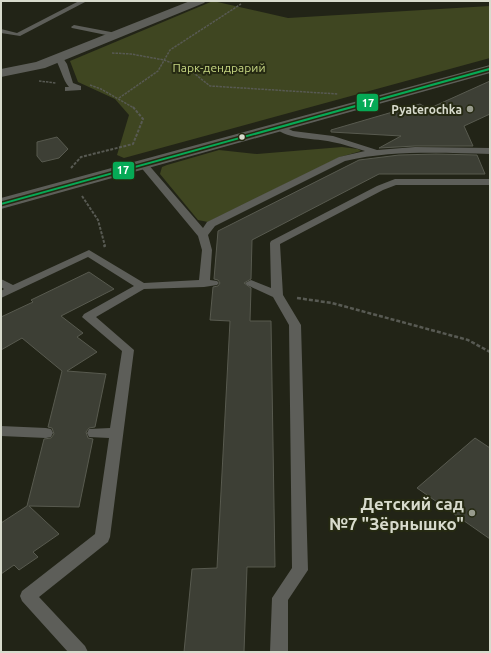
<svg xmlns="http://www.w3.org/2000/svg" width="491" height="653" viewBox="0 0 491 653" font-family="Ubuntu,sans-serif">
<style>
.green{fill:#3f4621}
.building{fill:#3d3f35;stroke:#585a4f}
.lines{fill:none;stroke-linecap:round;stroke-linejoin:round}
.path-far2{stroke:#585a53;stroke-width:1.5;stroke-dasharray:2.5 1;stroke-linecap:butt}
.path-far1{stroke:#585a53;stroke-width:2;stroke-dasharray:3 1.5;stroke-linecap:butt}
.path{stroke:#585a53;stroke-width:2.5;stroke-dasharray:4 2;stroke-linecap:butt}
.service{fill:#5d5e59;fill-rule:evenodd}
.tertiary{fill:#5d5e59;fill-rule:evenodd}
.bus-1-casing{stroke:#252912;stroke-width:3}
.bus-1{fill:#06aa56;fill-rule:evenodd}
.poi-dot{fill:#989b8d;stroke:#252912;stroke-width:1.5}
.bus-dot{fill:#d8dbcd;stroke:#252912;stroke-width:1.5}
.labels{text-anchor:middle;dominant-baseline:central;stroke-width:4;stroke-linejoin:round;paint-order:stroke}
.far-park-label{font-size:12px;fill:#c7d783;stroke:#252912}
.far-poi-label{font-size:12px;font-weight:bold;fill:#d8dbcd;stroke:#252912;text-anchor:end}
.near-poi-label{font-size:17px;font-weight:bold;fill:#d8dbcd;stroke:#252912;text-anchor:end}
.line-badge{stroke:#252912;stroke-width:1.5}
.badge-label{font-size:11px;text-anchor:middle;font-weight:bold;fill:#fff}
</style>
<rect width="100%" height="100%" fill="#222417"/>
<!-- green -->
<g class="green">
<polygon points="213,1 288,18 490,6 490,58 124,158 117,155 129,115 115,99 78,82 70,61"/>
<polygon points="342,147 358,149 361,151 340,157 208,222 198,220 160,174 162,167 167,165 219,150 257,154"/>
</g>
<!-- building -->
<g class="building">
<polygon points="490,81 490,114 464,126 473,146 415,146 379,148 401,136 331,132 331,130 420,104 428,109"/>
<polygon points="57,137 68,149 59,158 42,162 37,156 37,142"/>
<polygon points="436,154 477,155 485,174 379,174 252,240 251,279 244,283 251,288 250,321 271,321 275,567 247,567 244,652 184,652 192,569 217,568 230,321 210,320 213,287 218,286 220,283 218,280 214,279 218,231 359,160 399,155"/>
<polygon points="89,272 114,289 61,316 83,333 77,337 97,352 67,371 106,374 95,427 89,428 86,432 88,438 93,439 79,507 29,506 59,534 33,552 38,557 19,570 14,565 1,574 1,523 27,506 44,439 51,438 54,434 52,428 48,427 62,371 22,338 1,350 1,317 33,302 31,300"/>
<polygon points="475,438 490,448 490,539 417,488"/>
</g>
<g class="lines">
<!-- path-far2 -->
<g class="path-far2">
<polyline points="112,53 131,54 164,60 190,70 210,86 338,94"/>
<polyline points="39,81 56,83"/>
<polyline points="90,85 101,89 134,108"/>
<polyline points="119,98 158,71 170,50 241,4"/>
</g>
<!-- path-far1 -->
<g class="path-far1">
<polyline points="71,168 81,157 133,144 143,119 133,107"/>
<polyline points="82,196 98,220 105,246"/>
</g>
<!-- path -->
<g class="path">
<polyline points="104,245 105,247"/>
<polyline points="297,298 332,303 468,340 490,352"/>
</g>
<!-- service -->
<g class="service">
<polygon points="79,1 87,1 20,36 1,33 1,29 17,33"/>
<polygon points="74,25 116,33 119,35 116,37 72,28 71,27"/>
<path d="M55,55H61L67,64L73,83L81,86V90L65,91V87H69C63,81 60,65 54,57Z"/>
<path d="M280,125L293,131L333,136L377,150L415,147L490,148V154C442,153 393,150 345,161L215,226L208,235L212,250L210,280L217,281L219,283L217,285L204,287L144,289L96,317L134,350L110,537L108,542L39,597L85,646L88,652H68L22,601L20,596L22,591L95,534L109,438L89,437L87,433L89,429L110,428L122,351L82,317L84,314L134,286L88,257L1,298V291L4,289L1,287V279L13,285L89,250L144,283L199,280L202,250L198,236L139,165L144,162L147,163L203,228L207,222L339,157L365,151C354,148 344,144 332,142C317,138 287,140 276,128Z"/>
<polygon points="395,179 490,179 490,185 396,185 383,190 280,244 283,295 301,325 308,570 288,600 288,652 270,652 272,598 292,568 289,325 273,297 247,285 245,283 251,280 271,288 270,243 271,241 377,186"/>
<polygon points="1,426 46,428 51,429 53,433 51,437 46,438 1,436"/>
</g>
<!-- tertiary -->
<g class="tertiary">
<polygon points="190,1 206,1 204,3 45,68 1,77 1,69 36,62"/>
<polygon points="490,65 490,73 1,209 1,198"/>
</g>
<!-- bus-1 casing -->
<g class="bus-1-casing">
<polygon id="bus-1" points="489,68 490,68 490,70 1,205 1,203"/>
</g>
<!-- bus-1 -->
<use href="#bus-1" class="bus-1"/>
</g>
<!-- markers -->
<g class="poi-dot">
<circle cx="470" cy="109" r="4"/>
<circle cx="472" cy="513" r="4"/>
</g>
<circle class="bus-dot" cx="242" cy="137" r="3.5"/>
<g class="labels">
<!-- far-park labels -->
<g class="far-park-label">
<text x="219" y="67">Парк-дендрарий</text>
</g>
<!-- far-poi labels -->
<g class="far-poi-label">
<text x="462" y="109">Pyaterochka</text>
</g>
<!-- near-poi labels -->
<g class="near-poi-label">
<text x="464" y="503">Детский сад<tspan x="464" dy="20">№7 "Зёрнышко"</tspan></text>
</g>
</g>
<g class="line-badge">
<rect x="356" y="93" width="23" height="19" rx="4" fill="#06aa56"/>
<rect x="112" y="161" width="23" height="19" rx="4" fill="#06aa56"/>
</g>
<g class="badge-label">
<text x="368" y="107">17</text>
<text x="123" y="174">17</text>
</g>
<!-- border -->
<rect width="491" height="653" fill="none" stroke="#d8dbcd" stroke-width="4"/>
</svg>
